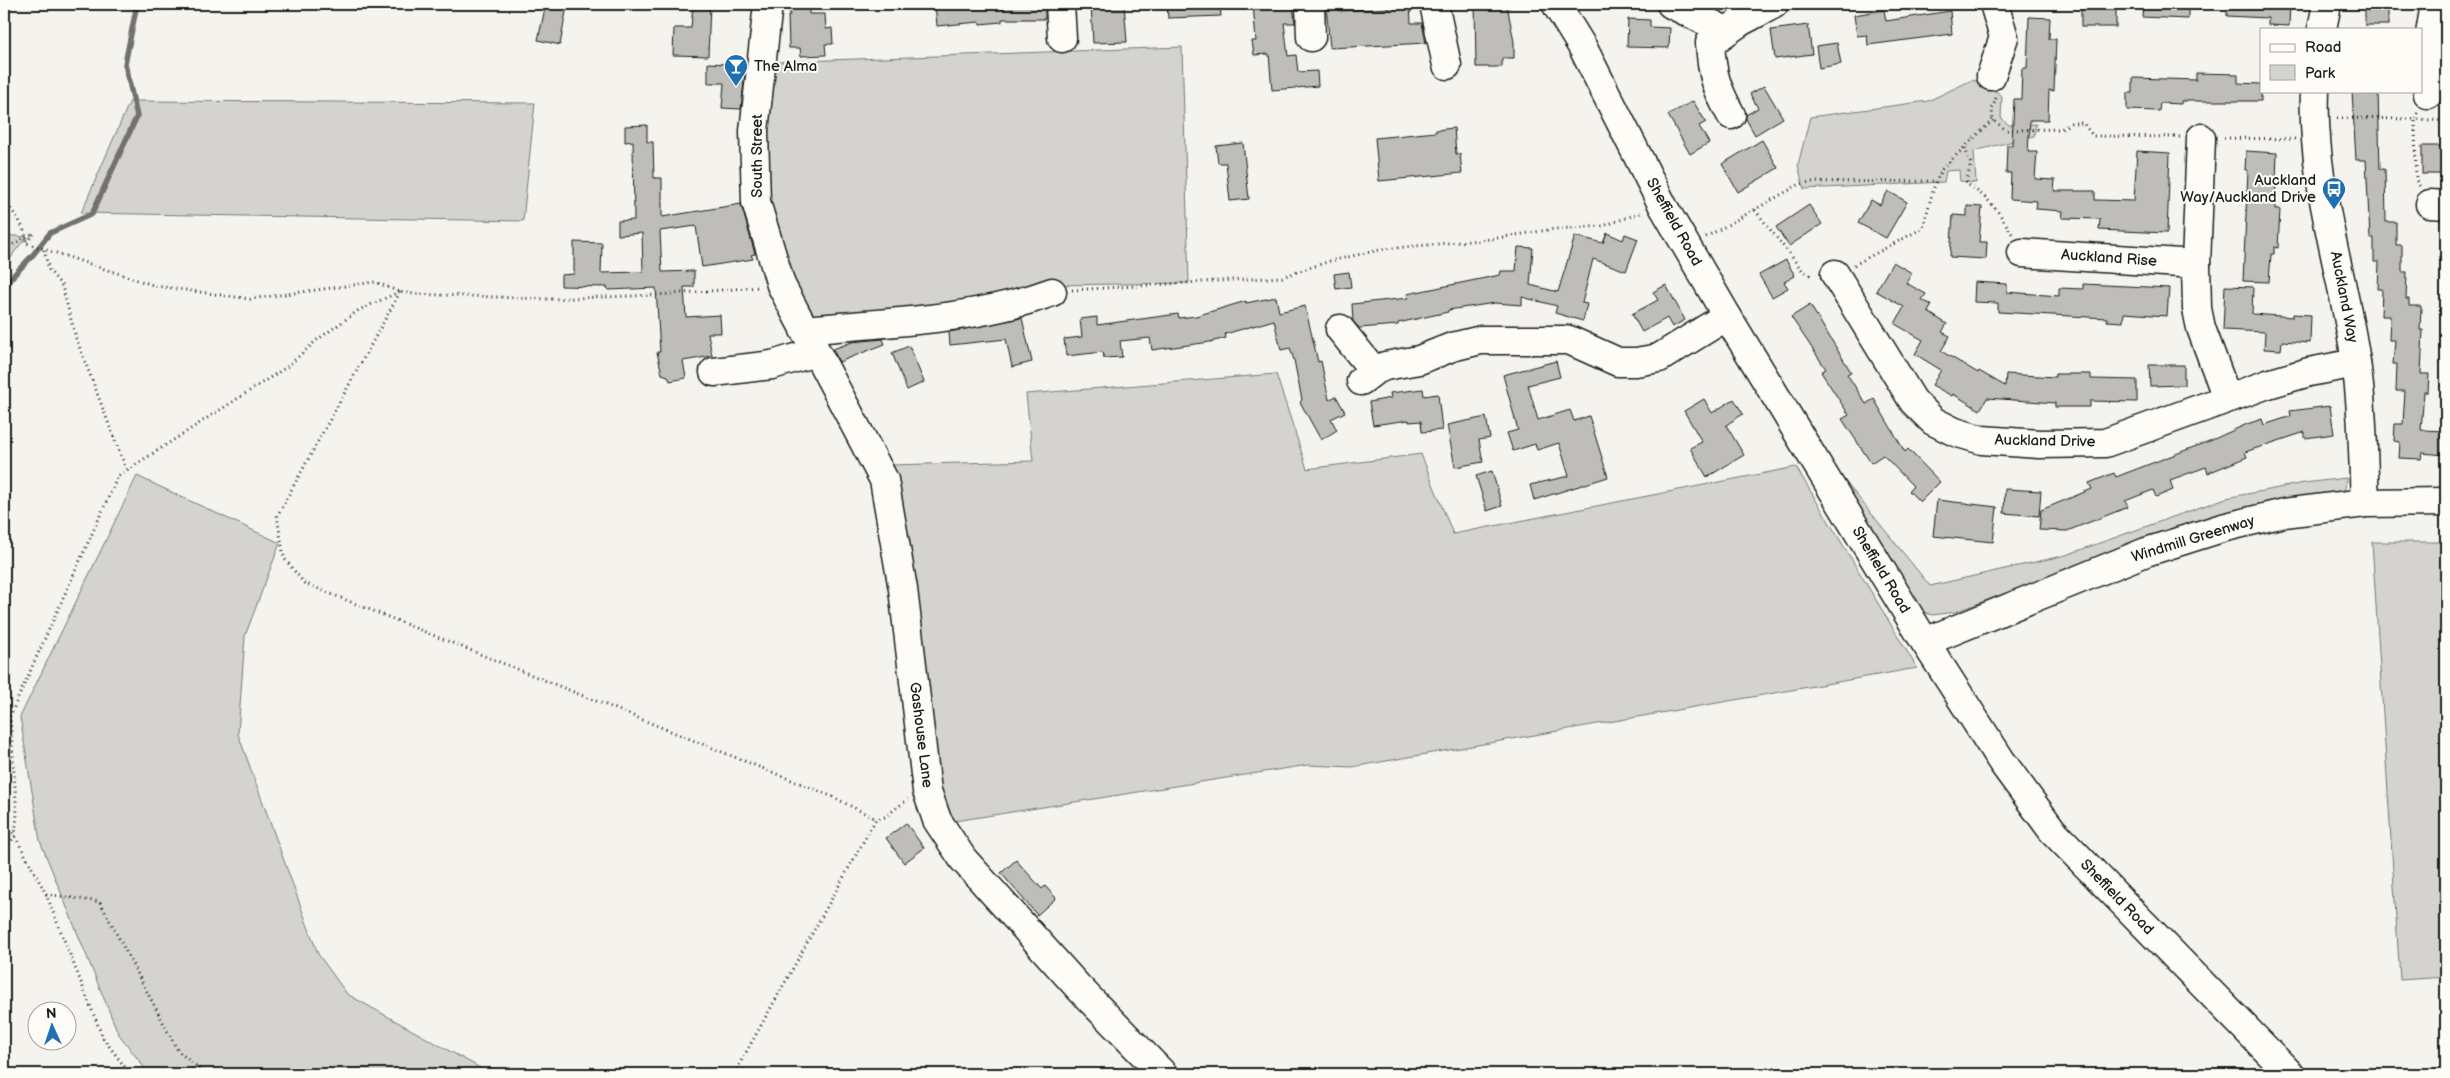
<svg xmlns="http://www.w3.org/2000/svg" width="2450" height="1078" viewBox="0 0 2450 1078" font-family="'Balsamiq Sans',sans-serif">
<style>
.green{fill:#d4d3cf;stroke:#787876}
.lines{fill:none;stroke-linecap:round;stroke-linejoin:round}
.stream{stroke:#72716f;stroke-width:5.5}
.building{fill:#bebdba;stroke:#1c1c1c}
.minor-casing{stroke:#1c1c1c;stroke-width:31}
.major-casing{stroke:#1c1c1c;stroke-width:31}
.path{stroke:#1c1c1c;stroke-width:3;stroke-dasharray:1 4;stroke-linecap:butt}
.minor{stroke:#fdfcf7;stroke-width:28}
.major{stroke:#fdfcf7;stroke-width:28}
.labels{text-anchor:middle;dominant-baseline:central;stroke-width:4;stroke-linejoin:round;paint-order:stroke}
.poi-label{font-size:15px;fill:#1c1c1c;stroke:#fdfcf7;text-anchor:start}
.street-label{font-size:15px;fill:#1c1c1c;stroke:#fdfcf7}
</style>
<rect width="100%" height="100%" fill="#f4f3ee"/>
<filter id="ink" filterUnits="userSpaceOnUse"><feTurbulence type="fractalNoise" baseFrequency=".02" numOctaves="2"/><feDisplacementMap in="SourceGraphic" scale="10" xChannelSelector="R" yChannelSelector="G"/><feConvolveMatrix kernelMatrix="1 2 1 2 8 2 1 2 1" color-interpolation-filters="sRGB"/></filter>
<g filter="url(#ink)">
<!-- green -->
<g class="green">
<path d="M1182,47L1189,283L1054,285L1019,296L806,321C788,267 765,211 766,153C767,123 771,92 774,62Z"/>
<polygon points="1972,80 1989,86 2002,96 2001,118 2009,125 2036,124 2034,136 1974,151 1976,183 1960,181 1959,170 1946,171 1944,182 1804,189 1798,165 1810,117 1928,101"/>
<polygon points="130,101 535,103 523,221 81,213"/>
<polygon points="4,235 27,237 15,251 4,270"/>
<polygon points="1276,374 1307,469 1421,454 1453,534 1796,467 1917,668 1352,767 1308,765 955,821 934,783 891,465 1033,461 1026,394"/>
<polygon points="1828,460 1930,586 2066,555 2226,498 2304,483 2346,478 2345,489 2337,494 2153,538 1955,612 1932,615 1918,610"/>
<polygon points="137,476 280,543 245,636 238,734 318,954 347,994 491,1074 149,1074 118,1033 40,841 20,717"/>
<polygon points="2372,542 2446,542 2446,977 2400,980"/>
</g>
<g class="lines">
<!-- stream -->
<polyline class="stream" points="4,289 10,279 32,256 50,233 92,214 137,116 125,64 137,4"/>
</g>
<!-- building -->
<g class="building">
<polygon points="546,4 567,6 560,45 538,40"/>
<polygon points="693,4 710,4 708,56 673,55 674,28 691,28"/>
<polygon points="790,4 809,4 809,14 825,14 826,29 832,28 833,44 825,44 826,55 801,56 800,48 789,48 788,15 790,15"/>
<polygon points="935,4 1045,4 1045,19 1002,19 1002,22 980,24 979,22 937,26"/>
<polygon points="1091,4 1124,4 1127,42 1093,43"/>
<polygon points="1167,4 1220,4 1221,16 1168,18"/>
<polygon points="1253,4 1273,4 1273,6 1293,5 1295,23 1284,23 1288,56 1296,55 1298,72 1317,71 1318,86 1272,90 1269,54 1254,55 1252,41 1256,41"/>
<polygon points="1390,4 1410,4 1411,23 1422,23 1426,43 1330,48 1326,6 1339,5 1340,11 1390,8"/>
<polygon points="1475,4 1498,4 1499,7 1507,5 1514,42 1514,58 1502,58 1502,67 1476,67"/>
<polygon points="2143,4 2188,4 2188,19 2142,17"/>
<polygon points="2227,4 2290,4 2289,26 2268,25 2268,18 2227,16"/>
<rect x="2365" y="4" width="23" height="21"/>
<rect x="2081" y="8" width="35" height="19"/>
<polygon points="1884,10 1886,21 1950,11 1952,34 1868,45 1867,35 1857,36 1854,15"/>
<polygon points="2029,17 2050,18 2049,39 2056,39 2054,91 2049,90 2048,120 2030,120 2028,152 2037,152 2035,179 2055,180 2054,191 2095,191 2095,200 2134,201 2137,151 2170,153 2167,233 2099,230 2100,219 2062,218 2063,211 2036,209 2037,201 2010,199 2011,173 2006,173 2007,145 2012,145 2014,99 2021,99 2022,68 2027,68"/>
<polygon points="1628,19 1650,20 1650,27 1670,28 1669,48 1627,47"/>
<polygon points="1808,25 1812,54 1775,59 1771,30"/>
<polygon points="1837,43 1841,64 1819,68 1816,46"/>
<polygon points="708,63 746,65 741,109 722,108 724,83 708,83"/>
<polygon points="2196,73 2238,74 2238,83 2261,84 2261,101 2181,101 2181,104 2160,103 2159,111 2127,110 2127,93 2133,93 2133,78 2196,80"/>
<polygon points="1764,86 1783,118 1755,135 1746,119 1746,115 1758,108 1750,94"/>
<polygon points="2352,91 2378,91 2380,169 2385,169 2386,222 2396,222 2396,245 2402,245 2402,272 2407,272 2406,299 2409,299 2409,306 2421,306 2420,330 2423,330 2421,374 2429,374 2428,392 2424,392 2421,430 2446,431 2446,455 2422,453 2421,459 2399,458 2400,442 2394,441 2395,424 2403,424 2405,391 2396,391 2397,364 2393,364 2395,340 2389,340 2390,316 2381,316 2382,289 2378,289 2379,262 2374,262 2374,238 2370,238 2366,160 2356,160"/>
<polygon points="1693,101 1706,122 1699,126 1709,143 1690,154 1668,115"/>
<polygon points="647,125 647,142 653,142 654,178 662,178 662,217 741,204 755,254 751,255 753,259 702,267 696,226 660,231 662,272 694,271 694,287 684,287 686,317 720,315 721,333 708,333 712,356 683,361 686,378 670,381 668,376 662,374 657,352 660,352 656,288 608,290 607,287 561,286 561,275 574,274 574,242 602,243 601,273 643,272 642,233 618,235 618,221 634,220 633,141 625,142 625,126"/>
<polygon points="1454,128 1456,154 1460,154 1462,173 1379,181 1375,138 1436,132 1436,130"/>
<polygon points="1762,140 1778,168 1738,192 1722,164"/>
<polygon points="1243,143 1249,199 1230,201 1226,163 1218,163 1216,146"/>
<rect x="2422" y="146" width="24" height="28"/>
<polygon points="2246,151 2277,153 2275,209 2280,209 2278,248 2274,247 2274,254 2271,254 2269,282 2243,281 2248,170 2245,170"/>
<polygon points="1888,191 1907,202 1886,238 1858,223 1871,200 1880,205"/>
<polygon points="1809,205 1822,224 1789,246 1776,227"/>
<polygon points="1967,206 1982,207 1979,242 1987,242 1986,259 1950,257 1953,215 1967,216"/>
<polygon points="1607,233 1623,240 1625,234 1638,239 1626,271 1593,259 1582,303 1587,304 1583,321 1555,313 1557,306 1522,297 1522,305 1495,303 1448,310 1448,312 1398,323 1398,325 1359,328 1353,321 1352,304 1408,298 1407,294 1500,275 1501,271 1516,271 1518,247 1533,248 1530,285 1558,292 1575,236 1603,243"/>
<polygon points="1786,260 1795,276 1784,282 1788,288 1772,297 1759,275"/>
<polygon points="1893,262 1912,273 1906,283 1926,294 1922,300 1932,305 1928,312 1947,324 1942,332 1950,336 1941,351 1978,373 1979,371 2005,386 2006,374 2055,377 2055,374 2091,374 2091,379 2137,380 2137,402 2090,401 2090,407 2055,407 2055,403 1987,398 1980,410 1953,394 1952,396 1932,385 1941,370 1915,354 1923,340 1895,324 1904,307 1876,291"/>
<polygon points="1349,272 1351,287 1336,289 1334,274"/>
<polygon points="1975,282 2007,284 2007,292 2059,296 2059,288 2083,289 2083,284 2169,288 2167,316 2124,313 2123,322 2107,321 2107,318 1998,312 1998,303 1974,302"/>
<polygon points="1666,285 1685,320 1672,327 1667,318 1642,332 1632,314 1658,300 1653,292"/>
<polygon points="2225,286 2253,287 2252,314 2293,317 2293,314 2311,315 2310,343 2282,341 2281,350 2264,349 2265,332 2223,330"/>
<polygon points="1276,297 1279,312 1305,306 1318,362 1321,361 1329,400 1336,396 1345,412 1331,419 1337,430 1321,440 1300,402 1302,400 1294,360 1290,348 1281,350 1274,320 1225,334 1226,338 1210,342 1152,350 1150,338 1120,341 1122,357 1104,358 1103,352 1066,356 1064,339 1082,337 1080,319 1097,317 1097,325 1178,314 1179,318 1196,316 1246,301 1246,303"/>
<polygon points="1810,305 1851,372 1847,374 1866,404 1874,399 1905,452 1908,449 1940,482 1920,502 1909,491 1913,486 1883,455 1871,463 1842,419 1849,415 1821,372 1826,369 1791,317"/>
<polygon points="1022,318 1032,362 1012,367 1006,339 950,345 949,332"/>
<polygon points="883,339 885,344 839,362 833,349 852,342"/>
<polygon points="909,346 924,382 907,390 892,353"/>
<polygon points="1556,361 1560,377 1528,385 1538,420 1570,410 1574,421 1589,416 1608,477 1534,500 1530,485 1569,476 1559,443 1537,450 1535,444 1513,451 1507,433 1518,430 1503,375"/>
<polygon points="2149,365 2184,365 2184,385 2150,386"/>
<polygon points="1423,389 1424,396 1438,394 1442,430 1422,432 1421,421 1409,422 1409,420 1373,425 1369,402 1391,398 1390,393"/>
<polygon points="1704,399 1712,413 1734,399 1743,414 1726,425 1744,455 1707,477 1690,448 1702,442 1684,411"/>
<polygon points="2330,406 2334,434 2305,438 2305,432 2245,452 2247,457 2208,473 2206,467 2170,480 2173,490 2156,497 2153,490 2125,501 2128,507 2067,531 2039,530 2041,510 2092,489 2089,483 2114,473 2116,477 2212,440 2247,424 2262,419 2264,425 2291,416 2290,411"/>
<polygon points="1486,417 1490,438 1479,440 1483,462 1455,467 1447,425"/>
<polygon points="1492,471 1502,506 1487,511 1476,476"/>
<polygon points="2005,489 2041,491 2039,516 2004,513"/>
<polygon points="1937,500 1997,507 1993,542 1933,536"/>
<polygon points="906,823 924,848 904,863 886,838"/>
<polygon points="1016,860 1042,889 1045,886 1056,898 1037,915 1001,873"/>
</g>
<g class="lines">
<!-- minor casing -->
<g class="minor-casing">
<g id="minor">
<polyline points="768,4 754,131 756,202 781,285 884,480 903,589 927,791 937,820 963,859 1079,988 1163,1074"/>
<polyline points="1060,4 1062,38"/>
<polyline points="1310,4 1311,37"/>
<polyline points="1434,4 1447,65"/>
<polyline points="1671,4 1726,31"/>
<polyline points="2322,29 2327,4"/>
<polyline points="1991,76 2004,37 1994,4"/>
<path d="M2315,91C2311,183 2343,272 2356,362C2363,409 2363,457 2365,503"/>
<polyline points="2428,94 2427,52 2435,4"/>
<path d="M1731,115C1716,87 1712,75 1710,43L1740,22L1774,4"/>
<polyline points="2201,138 2196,264 2197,309 2201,328 2227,398"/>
<polyline points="2430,204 2446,205"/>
<polyline points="2022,253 2196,264"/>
<polyline points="1835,274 1913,401 1933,421 1955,432 1982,440 2039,444 2105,443 2268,384 2309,372 2356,363"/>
<polyline points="1340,329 1374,371"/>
<path d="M804,330C886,322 974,321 1052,292"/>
<polyline points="714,372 772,365 816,352"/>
<polyline points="1361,381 1374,371 1385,366 1419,360 1452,347 1481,340 1569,340 1618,362 1636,362 1659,358 1727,316"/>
<polyline points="1925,642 2146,552 2222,528 2284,513 2365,503 2446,502"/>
</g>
</g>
<!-- major casing -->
<g class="major-casing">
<polyline id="major" points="1556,4 1583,48 1663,206 1727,316 1925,642 2002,762 2052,830 2290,1074"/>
</g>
<!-- path -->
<g class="path">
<polyline points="1996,98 1992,110 1993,120 2006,130 2061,129 2071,123 2083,123 2093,136 2180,137"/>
<polyline points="2418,113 2415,119 2446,121"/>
<polyline points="2337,118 2415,119 2416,180 2420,187"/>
<polyline points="2224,138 2295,139"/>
<path d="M1965,148L1971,164L1966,183C1991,200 1997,209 2012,234"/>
<path d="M4,201C13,211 27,228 26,243L156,286L250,299L375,282L400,292L414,294L549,299L657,295L760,287"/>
<polyline points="1755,210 1802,270 1813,277"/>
<polyline points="1706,237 1800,184 1810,182 1936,181"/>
<polyline points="4,249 34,233 27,242"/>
<polyline points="44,250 49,270 62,286 76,338 126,469"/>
<polyline points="1854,265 1923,228 1933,190 1941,170 1993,120"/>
<polyline points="1072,290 1282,277 1330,261 1384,249 1491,239 1554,229 1603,226 1643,212"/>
<polyline points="400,292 277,516 284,558 304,583 831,796 876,819"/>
<polyline points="4,820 15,836 46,894 103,1038 130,1074"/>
<polyline points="4,846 9,844 15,836 17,815 10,716 118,476 288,366 317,340 359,310 399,292"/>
<polyline points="46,894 100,902 178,1051 206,1074"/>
<polyline points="734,1074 876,819 885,817 908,799"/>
</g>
<!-- minor -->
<use href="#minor" class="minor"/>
<!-- major -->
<use href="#major" class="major"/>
</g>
</g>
<!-- icons -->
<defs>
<g id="bar-pin" transform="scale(1.25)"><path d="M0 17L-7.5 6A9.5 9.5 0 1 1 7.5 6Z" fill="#1f6fb2" stroke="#fdfcf7"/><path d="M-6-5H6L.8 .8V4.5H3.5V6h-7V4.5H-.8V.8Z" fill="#fff"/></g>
<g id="bus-pin" transform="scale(1.25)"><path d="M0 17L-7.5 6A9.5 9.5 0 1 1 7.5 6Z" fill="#1f6fb2" stroke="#fdfcf7"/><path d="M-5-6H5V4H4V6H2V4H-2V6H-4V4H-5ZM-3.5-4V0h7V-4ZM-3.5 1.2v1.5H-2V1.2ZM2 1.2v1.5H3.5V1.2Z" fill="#fff"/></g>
</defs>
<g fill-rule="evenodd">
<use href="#bar-pin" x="736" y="66"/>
<use href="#bus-pin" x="2334" y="189"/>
</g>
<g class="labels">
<!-- poi labels -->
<g class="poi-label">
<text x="754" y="66">The Alma</text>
<text x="2316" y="180" text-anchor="end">Auckland<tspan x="2316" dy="17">Way/Auckland Drive</tspan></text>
</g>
<!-- street labels -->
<g class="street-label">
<text transform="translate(757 156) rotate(-90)">South Street</text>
<text transform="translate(1674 222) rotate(61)">Sheffield Road</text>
<text transform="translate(2109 258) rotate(4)">Auckland Rise</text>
<text transform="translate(2344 297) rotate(79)">Auckland Way</text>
<text transform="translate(2045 441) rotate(1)">Auckland Drive</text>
<text transform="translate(2193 539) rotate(-17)">Windmill Greenway</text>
<text transform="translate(1881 570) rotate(59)">Sheffield Road</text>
<text transform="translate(921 735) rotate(83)">Gashouse Lane</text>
<text transform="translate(2117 897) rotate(46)">Sheffield Road</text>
</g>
</g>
<!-- margin -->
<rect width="2450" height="1078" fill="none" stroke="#fdfcf7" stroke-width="20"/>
<rect x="10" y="10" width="2430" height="1058" fill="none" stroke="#1c1c1c" stroke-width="2" filter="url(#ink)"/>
<!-- legend -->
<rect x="2260" y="28" width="162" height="65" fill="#fdfcf7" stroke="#a3a29f"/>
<rect x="2270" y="44" width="25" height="8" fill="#fdfcf7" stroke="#a3a29f"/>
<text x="2305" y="52" font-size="15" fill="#1c1c1c">Road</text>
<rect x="2270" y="65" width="25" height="15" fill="#d4d3cf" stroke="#a3a29f"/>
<text x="2305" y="78" font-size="15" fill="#1c1c1c">Park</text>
<!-- north arrow -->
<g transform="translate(52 1026) rotate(357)"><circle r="24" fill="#fdfcf7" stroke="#a3a29f"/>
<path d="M0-4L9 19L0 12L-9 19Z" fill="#1f6fb2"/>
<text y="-8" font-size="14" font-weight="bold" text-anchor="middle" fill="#1c1c1c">N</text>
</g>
</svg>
